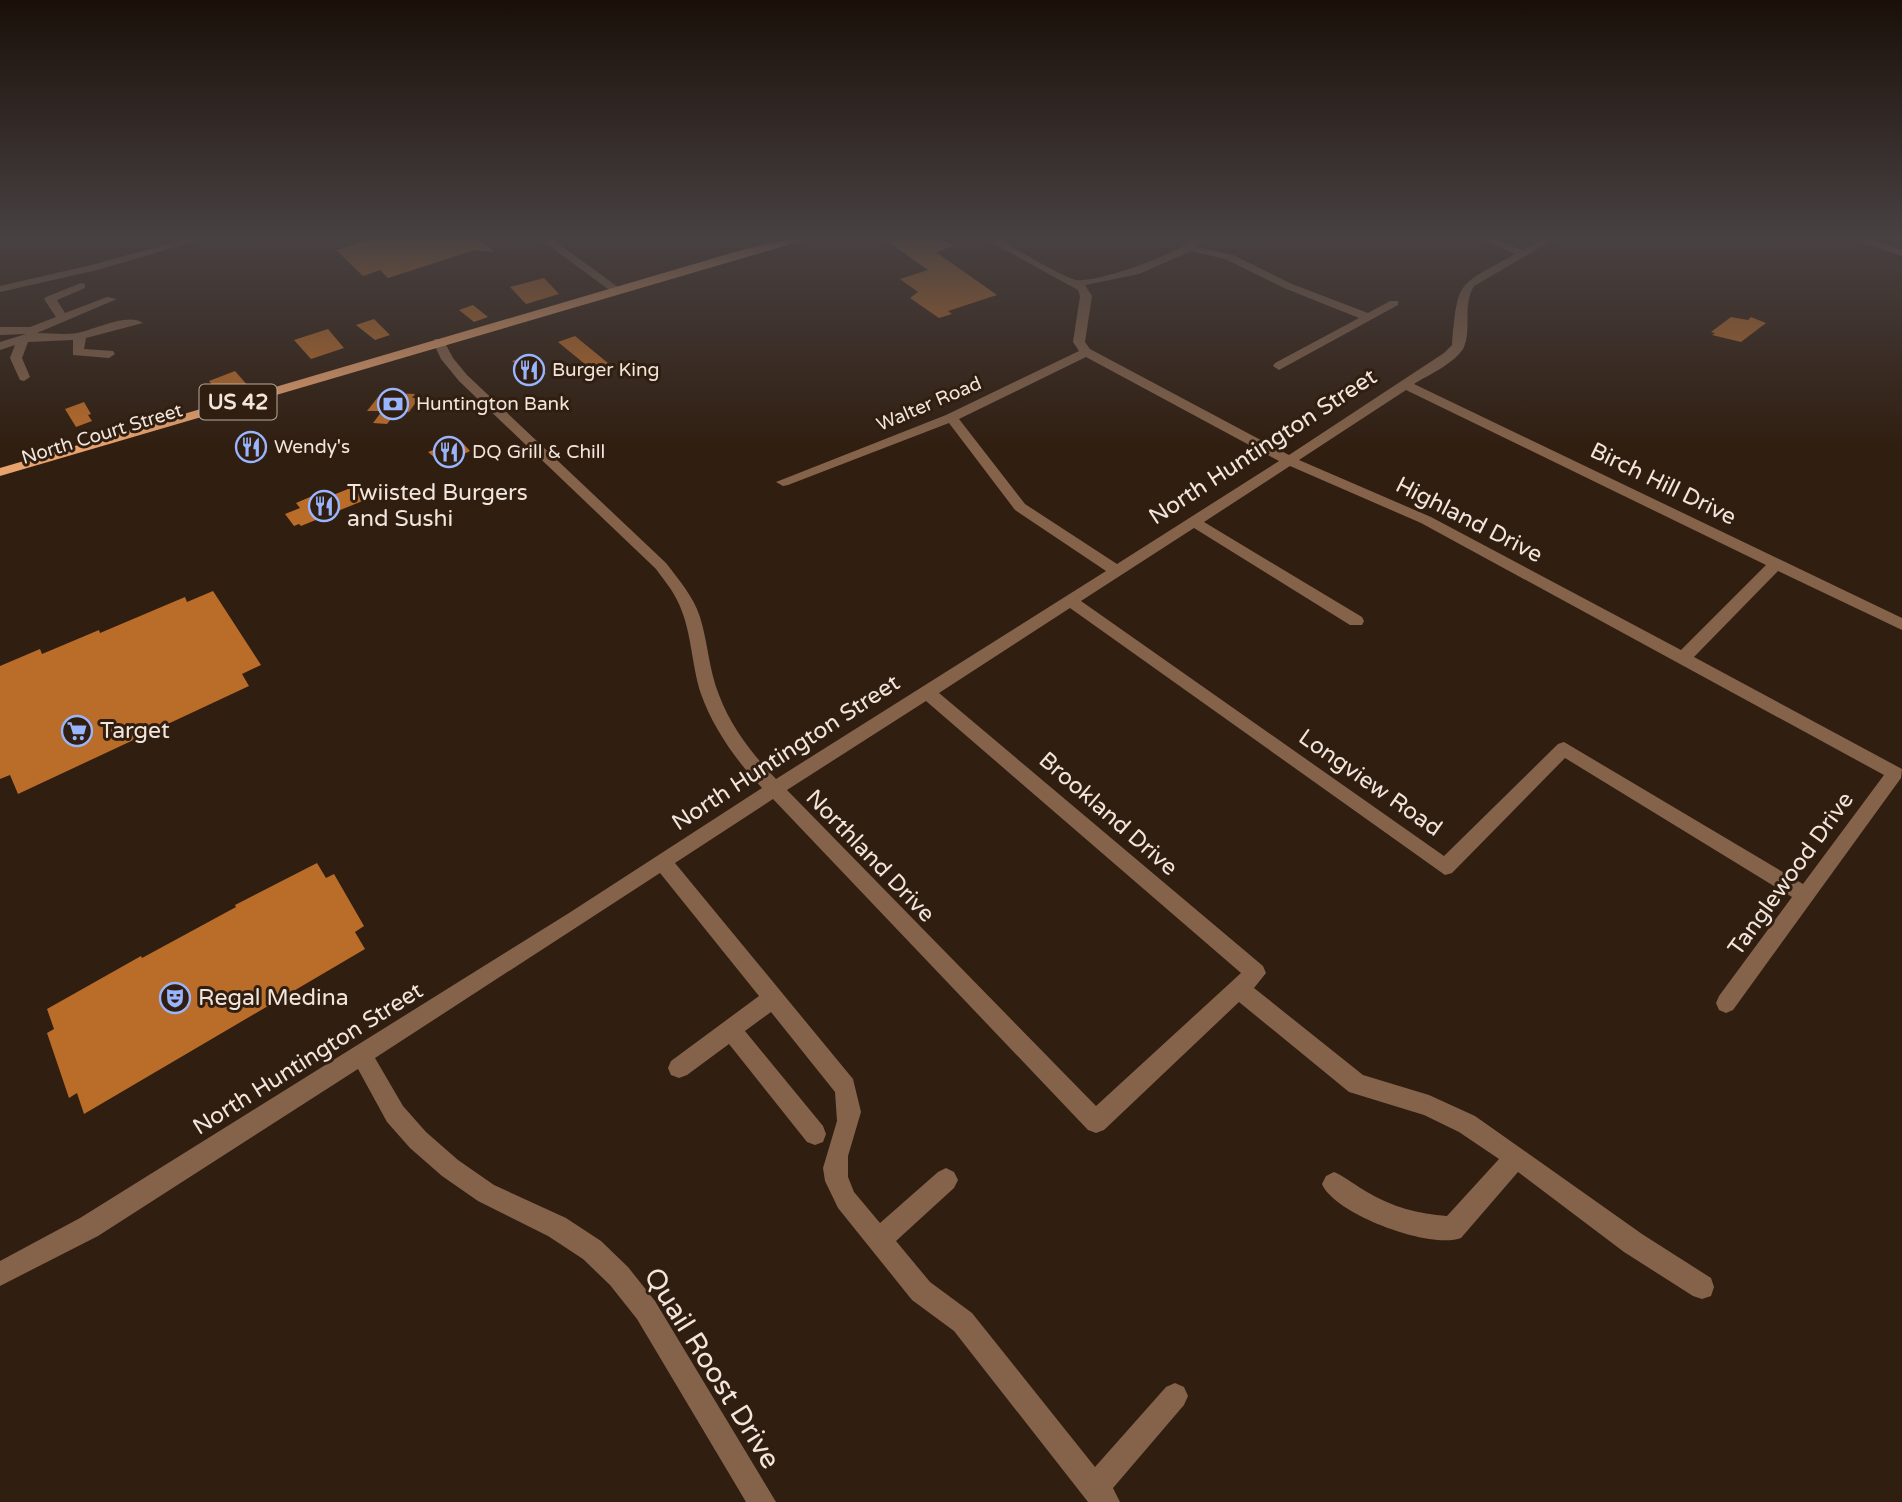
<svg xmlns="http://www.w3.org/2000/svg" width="1902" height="1502" viewBox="0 0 1902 1502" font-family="'Varela Round',sans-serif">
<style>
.building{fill:#ba6c29}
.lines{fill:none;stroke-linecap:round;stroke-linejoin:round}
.minor{fill:#84634a;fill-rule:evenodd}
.major{fill:#e8a26e;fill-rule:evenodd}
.labels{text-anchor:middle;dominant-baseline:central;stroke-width:6;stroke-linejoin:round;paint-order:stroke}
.far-poi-label{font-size:19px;fill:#f2e5dc;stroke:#301e10;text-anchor:start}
.far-street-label{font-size:19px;fill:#f2e5dc;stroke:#301e10}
.shield{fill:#301e10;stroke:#b8a99f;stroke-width:2}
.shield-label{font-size:21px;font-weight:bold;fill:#f2e5dc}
.street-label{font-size:23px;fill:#f2e5dc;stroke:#301e10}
.poi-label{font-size:23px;fill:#f2e5dc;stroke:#301e10;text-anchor:start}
.near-street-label{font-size:28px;fill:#f2e5dc;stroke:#301e10}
</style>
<rect width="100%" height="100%" fill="#301e10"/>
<!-- building -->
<g class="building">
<polygon points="373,239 479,239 495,252 475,250 388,278 380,270 363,276 336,250"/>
<polygon points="884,239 943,239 954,246 936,252 997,295 948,311 952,314 939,318 910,298 918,292 900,279 928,270"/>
<polygon points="544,278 559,294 526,304 510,287"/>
<polygon points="473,305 488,317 474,322 459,310"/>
<polygon points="1731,317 1748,320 1751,317 1766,323 1741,342 1712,335 1715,333 1711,332"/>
<polygon points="374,319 390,335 375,340 356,325"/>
<polygon points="328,329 344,348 311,359 294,340"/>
<polygon points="575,336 614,368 602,373 596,367 591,369 558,342"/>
<polygon points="524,357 531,361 546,374 532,379 512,361"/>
<polygon points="235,371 249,387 222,396 209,381"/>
<polygon points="388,393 415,394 412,398 419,398 409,412 397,411 387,424 373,423 382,411 367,411 378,397 385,397"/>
<polygon points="84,402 91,414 88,415 92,421 76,427 65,409"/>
<polygon points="255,434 267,452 248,458 236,441"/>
<polygon points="460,440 470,451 452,460 441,463 428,452"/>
<polygon points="358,485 367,496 363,498 365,500 301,526 299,524 294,526 285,514 300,508 296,503 310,497 324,492 328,497"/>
<polygon points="213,591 261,665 242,674 249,686 18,794 10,775 0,779 0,666 40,649 42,654 99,630 100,633 185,597 187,602"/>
<polygon points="317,863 326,878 334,874 364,926 355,932 365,949 84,1114 77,1093 69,1098 47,1033 54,1029 47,1009 141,956 142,958 236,907 235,905"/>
</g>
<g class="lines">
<!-- minor -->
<g class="minor">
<polygon points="187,239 203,239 97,270 0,292 0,286 91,265"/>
<polygon points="540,239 552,239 622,290 612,292"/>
<path d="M985,239H998C1013,247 1062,277 1076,280C1097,283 1178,254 1193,239H1201L1202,241L1197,247L1233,255L1292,284L1368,313L1390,301H1398V305L1279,370L1273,366L1275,363L1359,318L1284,288L1225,259L1191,251L1139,274L1085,285L1092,296L1085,342L1090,349L1289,455L1444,353L1452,345C1458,278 1457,287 1515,254L1480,239H1494L1523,250L1543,239H1555L1474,286C1462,307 1472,328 1464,347C1456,363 1428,375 1414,384L1902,618V630L1778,571L1694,657L1902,769L1901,778L1733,1010L1726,1013L1719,1010L1716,1003L1719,996L1792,897L1565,758L1452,873L1445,875L1070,608L939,693L1263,966L1266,973L1254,988L1363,1075L1429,1095L1475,1116L1642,1234L1711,1278L1714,1287L1711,1296L1702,1299L1693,1296L1624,1252L1518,1172L1461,1238C1431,1250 1334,1214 1322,1184L1326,1176L1334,1172C1346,1177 1356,1186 1367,1192C1392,1207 1419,1214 1447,1216L1499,1159L1459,1132L1424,1115L1349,1092L1239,1002L1104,1130L1096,1133L1088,1130L773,799L675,863L853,1079L861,1112L848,1156V1177L854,1192L880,1223L938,1172L946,1168L954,1172L958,1180L954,1188L896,1241L930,1282L972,1313L1095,1467L1166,1387L1175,1383L1184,1387L1188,1396L1184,1405L1113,1488L1120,1502H1088L954,1331L912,1300L838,1208L825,1181L823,1168L837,1121L835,1092L771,1012L745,1031L823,1126L826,1134L823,1142L815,1145L807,1142L729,1044L687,1075L679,1078L671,1075L668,1068L671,1061L759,996L660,873L375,1058L403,1106L426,1132L458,1160L494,1185L566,1218L601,1241L628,1267L655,1301L776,1502H746L637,1319L610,1285L583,1259L548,1236L478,1201L442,1176L410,1148L387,1122L358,1069L98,1236L0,1286V1261L80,1218L569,913L762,788C737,762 713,728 701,694C691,664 692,629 677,600C672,589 663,579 656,569L459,381L441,359L433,342L435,339H443L453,358L467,375L666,563C679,580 693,596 700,617C708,643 709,671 719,695C731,727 753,755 776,779L1106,571L1015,510L949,423L788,485L783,486L776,482L946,415L1079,351L1073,342L1080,296L1078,290ZM1086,357L1279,461L1117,564L1025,504L959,419ZM1406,390L1766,565L1681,650L1431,517L1299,460ZM1290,466L1421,523L1884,775L1803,884L1564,742L1558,744L1444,856L1081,601L1194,528L1350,625H1362L1364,621L1362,617L1204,522ZM926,701L1241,973L1096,1106L787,790Z"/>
<polygon points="1852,239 1867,239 1902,250 1902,256"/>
<path d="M81,283L85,284V288L57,300L65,313L107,297L117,299L37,333C50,333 65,335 77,333C94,330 128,312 143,323L86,338L84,349L113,351L115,354L109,358L73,355V340L28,342L22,358L30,377L24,381L20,380L10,358L15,345L0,350V342L26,334L0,335V327H30L56,317L44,299L46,297Z"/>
</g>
<!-- major -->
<polygon class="major" points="790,239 808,239 0,476 0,468 745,249"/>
</g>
<!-- sky -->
<linearGradient id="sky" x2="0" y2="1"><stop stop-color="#1a1009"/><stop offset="0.53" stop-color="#484142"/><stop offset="1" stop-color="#484142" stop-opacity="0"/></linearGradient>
<rect width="1902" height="449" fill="url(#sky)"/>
<!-- icons -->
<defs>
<g id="restaurant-ring" transform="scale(1.575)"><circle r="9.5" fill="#301e10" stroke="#99b5fd" stroke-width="1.5"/><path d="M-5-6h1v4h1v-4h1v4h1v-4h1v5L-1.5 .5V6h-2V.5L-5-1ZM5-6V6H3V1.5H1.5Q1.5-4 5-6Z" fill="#99b5fd"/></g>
<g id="bank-ring" transform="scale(1.575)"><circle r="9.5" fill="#301e10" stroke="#99b5fd" stroke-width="1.5"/><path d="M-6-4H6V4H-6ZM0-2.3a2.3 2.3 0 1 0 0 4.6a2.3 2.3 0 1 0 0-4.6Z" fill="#99b5fd"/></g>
<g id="supermarket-ring" transform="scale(1.575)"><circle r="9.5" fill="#301e10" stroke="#99b5fd" stroke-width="1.5"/><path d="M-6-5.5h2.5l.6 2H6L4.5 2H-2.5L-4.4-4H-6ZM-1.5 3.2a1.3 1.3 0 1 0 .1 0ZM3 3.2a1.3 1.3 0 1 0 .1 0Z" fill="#99b5fd"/></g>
<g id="theatre-ring" transform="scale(1.575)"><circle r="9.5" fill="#301e10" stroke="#99b5fd" stroke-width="1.5"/><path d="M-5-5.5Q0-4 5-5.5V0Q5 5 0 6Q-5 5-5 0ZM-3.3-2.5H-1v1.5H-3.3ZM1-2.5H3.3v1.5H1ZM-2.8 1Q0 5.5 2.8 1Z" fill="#99b5fd"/></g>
</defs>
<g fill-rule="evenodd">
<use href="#restaurant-ring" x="529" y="370"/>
<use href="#bank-ring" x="393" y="404"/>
<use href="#restaurant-ring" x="251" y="447"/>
<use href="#restaurant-ring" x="449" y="452"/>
<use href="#restaurant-ring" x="324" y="506"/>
<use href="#supermarket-ring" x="77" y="731"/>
<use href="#theatre-ring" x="175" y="998"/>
</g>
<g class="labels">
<!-- far-poi labels -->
<g class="far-poi-label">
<text x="552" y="370">Burger King</text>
<text x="416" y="404">Huntington Bank</text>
<text x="274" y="447">Wendy's</text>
<text x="472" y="452">DQ Grill &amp; Chill</text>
</g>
<!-- far-street labels -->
<g class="far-street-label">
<text transform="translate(929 404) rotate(-23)">Walter Road</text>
<text transform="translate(102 434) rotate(-17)">North Court Street</text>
</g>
<!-- shield labels -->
<rect class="shield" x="199.5" y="384.5" width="77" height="35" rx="5"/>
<g class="shield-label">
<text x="238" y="402">US 42</text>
</g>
<!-- street labels -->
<g class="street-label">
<text transform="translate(1263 447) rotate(-33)">North Huntington Street</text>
<text transform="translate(1663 484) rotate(26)">Birch Hill Drive</text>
<text transform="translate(1469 520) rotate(27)">Highland Drive</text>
<text transform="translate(786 753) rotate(-33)">North Huntington Street</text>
<text transform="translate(1370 783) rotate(35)">Longview Road</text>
<text transform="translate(1108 814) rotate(41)">Brookland Drive</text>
<text transform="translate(870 856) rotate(46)">Northland Drive</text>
<text transform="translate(1791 874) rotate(-54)">Tanglewood Drive</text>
<text transform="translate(308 1059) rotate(-32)">North Huntington Street</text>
</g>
<!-- poi labels -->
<g class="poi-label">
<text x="347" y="493">Twiisted Burgers<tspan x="347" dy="26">and Sushi</tspan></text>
<text x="100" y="731">Target</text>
<text x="198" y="998">Regal Medina</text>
</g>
<!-- near-street labels -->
<g class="near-street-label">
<text transform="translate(712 1368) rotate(58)">Quail Roost Drive</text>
</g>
</g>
</svg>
